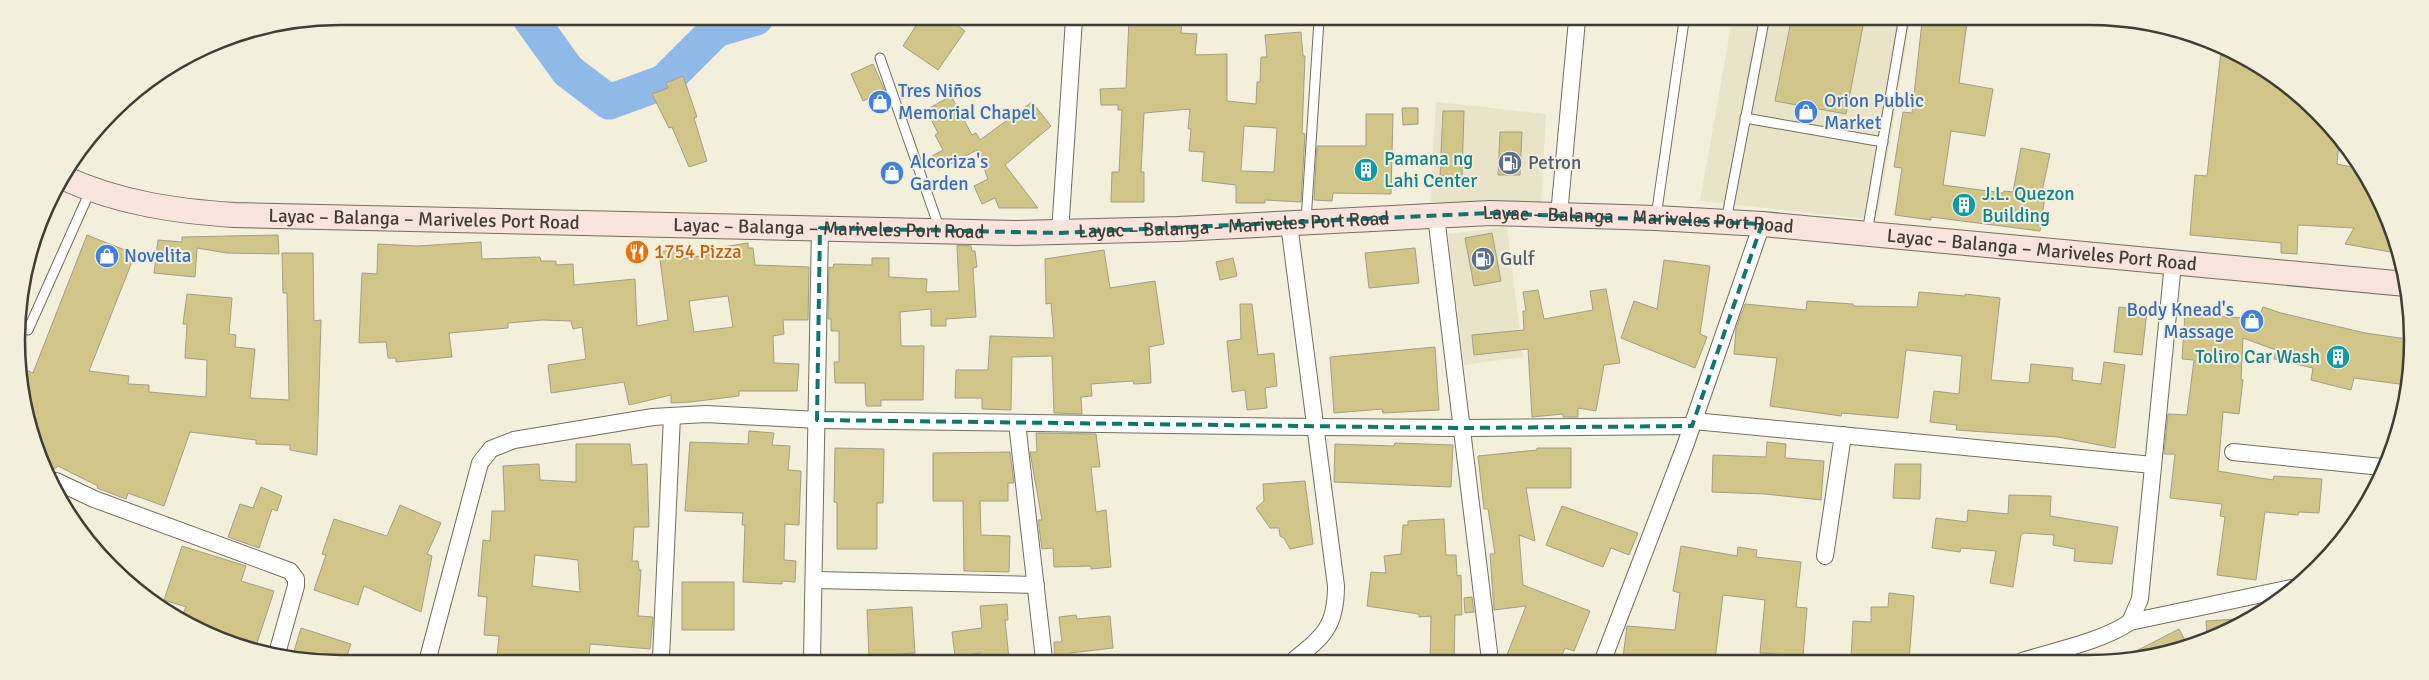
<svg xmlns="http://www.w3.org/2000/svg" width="2429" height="680" viewBox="0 0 2429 680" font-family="Signika,sans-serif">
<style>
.built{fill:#e9e4c8}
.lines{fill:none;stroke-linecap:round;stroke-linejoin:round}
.river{stroke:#8fbae8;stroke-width:35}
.building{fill:#d1c588;stroke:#a19e8b;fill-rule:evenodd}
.service-casing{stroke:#726e5d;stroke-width:11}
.minor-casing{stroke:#726e5d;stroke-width:18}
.secondary-casing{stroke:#726e5d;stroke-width:26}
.service{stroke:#fff;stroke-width:9}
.minor{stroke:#fff;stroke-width:16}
.secondary{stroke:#f8e4dc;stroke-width:24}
.marked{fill:none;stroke:#0f766e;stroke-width:4;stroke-dasharray:10 6;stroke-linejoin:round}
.labels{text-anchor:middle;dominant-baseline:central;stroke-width:4;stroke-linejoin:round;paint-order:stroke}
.shop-label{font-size:19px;fill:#366cbe;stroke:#f3efdb;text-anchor:start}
.culture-label{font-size:19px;fill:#0d838f;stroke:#f3efdb;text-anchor:start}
.service-label{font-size:19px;fill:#4e5e75;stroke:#f3efdb;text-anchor:start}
.street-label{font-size:19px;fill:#3f3d35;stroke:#f3efdb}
.food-label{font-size:19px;fill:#c56008;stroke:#f3efdb;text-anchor:start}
.rim{fill:none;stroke:#3f3d35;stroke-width:2.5}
</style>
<rect width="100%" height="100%" fill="#f3efdb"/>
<!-- built -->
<g class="built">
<polygon points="1732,21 1910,22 1877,220 1700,201"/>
<polygon points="1436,102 1546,114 1541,205 1430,202"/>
<polygon points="1507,227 1523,357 1464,365 1448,234"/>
</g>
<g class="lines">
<!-- river -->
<polyline class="river" points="529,17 568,71 609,102 664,82 716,30 756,18"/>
</g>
<!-- building -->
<g class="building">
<polygon points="921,18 947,18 965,31 938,70 903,46"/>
<path d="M1129,19H1182L1181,33L1197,34L1195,55L1227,54V101L1256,104L1257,82H1260L1261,57H1267L1265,35L1301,32L1303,56H1305L1302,133L1305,134L1301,202L1265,200V203H1236V185L1202,181L1204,152L1189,151L1191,129H1188L1190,109L1144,113L1141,172H1144V202H1111L1112,172H1119L1122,110H1118V105H1101L1100,89L1126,88ZM1244,126L1277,128L1274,172L1241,171Z"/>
<polygon points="1791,21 1864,21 1846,114 1775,101"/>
<polygon points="1922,22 1967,22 1959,83 1993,89 1985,136 1951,131 1943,185 2003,193 2004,191 2013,192 2021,148 2050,154 2041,196 2045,196 2040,231 1931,217 1931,220 1895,215 1902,168 1894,167 1903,112 1912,113"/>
<polygon points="2221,51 2269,71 2339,141 2337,164 2362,169 2396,253 2345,244 2354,228 2298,225 2297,254 2281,253 2281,243 2190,235 2195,175 2207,176"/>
<polygon points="873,64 885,91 863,101 851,74"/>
<polygon points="683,76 697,117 694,118 707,161 689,167 672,127 669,128 652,94 668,88 666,83"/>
<polygon points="951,96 972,135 976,133 980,140 1032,102 1051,126 1005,165 1038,208 999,208 995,198 982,204 974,186 988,179 977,150 939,170 932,156 943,150 935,135 938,133 926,110"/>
<polygon points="1402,108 1418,108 1418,124 1403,125"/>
<polygon points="1443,111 1464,111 1462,176 1440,176"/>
<polygon points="1366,114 1393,114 1391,194 1333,193 1332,201 1314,200 1317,146 1366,146"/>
<polygon points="1500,132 1522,132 1520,175 1498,175"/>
<polygon points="1492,233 1501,281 1474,286 1465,238"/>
<polygon points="87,235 135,254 89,371 129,376 128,384 149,385 149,392 206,397 207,360 185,358 187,324 183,324 187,294 232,298 229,334 236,335 235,347 255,349 250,398 289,400 287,293 283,293 282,253 313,253 314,321 321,320 317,455 290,450 290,445 256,444 256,440 190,432 164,506 128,493 126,499 97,488 98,486 58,466 51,472 27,424 22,368 33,373"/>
<polygon points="278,235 279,254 227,253 197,248 195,277 154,273 158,240 182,242 182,237"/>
<path d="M481,242L482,259L540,257L541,261H556V265L573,264L574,285L635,279L637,326L668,320L659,252L680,249L681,259L711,254L710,249L748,243V248H753L755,265L809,267L808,320H783L784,334L773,336L774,363L799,364L797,391H739V396L690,402L671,403V395L629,405L624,382L551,393L548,365L586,359L582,327L573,329L571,321L543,320L508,323V328L449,333L452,357L396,362V358H388L386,342L359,343L362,273L377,274L378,244L417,246ZM728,296L733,327L694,332L689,301Z"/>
<polygon points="957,245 971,246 972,251 975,251 977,267 973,268 976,317 946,319 946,326 931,326 931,309 900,312 901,346 924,346 923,400 881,400 881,406 866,406 865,383 835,383 834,362 839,362 839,331 831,331 831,319 828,319 829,267 833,268 834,264 872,265 872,258 889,258 889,277 927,279 926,292 959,291"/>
<polygon points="1415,248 1419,283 1369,288 1365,253"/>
<polygon points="1104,250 1110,288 1155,281 1164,344 1149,347 1151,383 1134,384 1133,381 1091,384 1092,396 1081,397 1082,414 1054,413 1052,356 1012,357 1011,410 982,409 982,398 955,398 956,370 988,370 990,336 1054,338 1051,303 1046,304 1045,259"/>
<polygon points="1233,258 1237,276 1220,280 1216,262"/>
<polygon points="1664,260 1710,266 1700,334 1707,337 1695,368 1621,338 1634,301 1657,309"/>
<polygon points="1606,289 1620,363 1604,365 1596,411 1578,408 1578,417 1563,417 1563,414 1532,417 1528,349 1474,355 1472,335 1524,330 1523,311 1526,311 1523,292 1538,290 1544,319 1593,310 1590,291"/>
<polygon points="1919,292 1965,296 1965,294 2000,298 1991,380 2029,383 2031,364 2073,368 2072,380 2101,384 2104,362 2125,365 2115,448 2058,437 1956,430 1957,425 1930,422 1934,391 1959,394 1962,356 1906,350 1898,418 1842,413 1841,416 1770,406 1777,358 1734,354 1736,329 1745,304 1806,310 1807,301 1853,304 1853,306 1917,307"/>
<polygon points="1240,304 1252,304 1258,355 1274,353 1277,386 1265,388 1267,408 1247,410 1245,390 1232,392 1227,341 1241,339"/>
<polygon points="2119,307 2147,311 2142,355 2114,352"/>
<polygon points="2263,307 2281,313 2365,333 2407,339 2407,385 2354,378 2351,390 2311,380 2313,368 2274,359 2276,350 2243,338 2241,379 2243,380 2239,414 2223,412 2218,471 2273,480 2274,476 2322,479 2319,513 2299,512 2298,515 2265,512 2256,580 2217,575 2225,517 2220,516 2222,504 2170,498 2175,454 2164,454 2168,414 2187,415 2194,360 2182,359 2185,314 2258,319"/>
<polygon points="1435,347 1439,410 1383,413 1382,409 1334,413 1330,357"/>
<polygon points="749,431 774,433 772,445 790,446 788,470 801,471 799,525 785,524 784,560 796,561 795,582 782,581 782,584 743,582 745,525 742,525 743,513 685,511 690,442 748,444"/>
<polygon points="1036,433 1096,434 1100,467 1091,467 1096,512 1106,510 1111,567 1091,569 1091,566 1054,567 1053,548 1042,549 1038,520 1042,520 1030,452 1037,452"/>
<polygon points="1767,442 1786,444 1785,458 1824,461 1821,500 1765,494 1712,492 1713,455 1766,457"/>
<polygon points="1395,443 1453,445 1451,487 1334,482 1335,444 1394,446"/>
<path d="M576,444H630L632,465L647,464L649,527H634L632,561H638L639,570H641L638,616L653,617L650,649L590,644L589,658H497L499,636L484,635L487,597L478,596L483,540L490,541L492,511H505L503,466L539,464L540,480L576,482ZM535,555L578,560L580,592L532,586Z"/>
<polygon points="835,448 884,449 883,503 877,503 877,549 837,549 837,503 834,502"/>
<polygon points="1537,448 1571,448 1571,488 1526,488 1535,541 1519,535 1523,585 1590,611 1574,651 1565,648 1560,660 1505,660 1526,606 1494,610 1490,554 1495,554 1488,509 1484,509 1478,456 1537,450"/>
<polygon points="1010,452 1014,483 1008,483 1008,501 980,501 981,535 1010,536 1009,572 964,571 963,501 933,501 933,453"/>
<polygon points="1895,464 1921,464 1920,499 1893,498"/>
<polygon points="1305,481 1313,544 1290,549 1284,538 1280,536 1279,528 1270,528 1256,508 1264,501 1263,484"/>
<polygon points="261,487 282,496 277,511 272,509 259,548 228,537 240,504 253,508"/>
<polygon points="2009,495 2051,496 2050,516 2118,527 2112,564 2074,561 2075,549 2053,545 2054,535 2024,533 2021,535 2013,587 1990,583 1996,551 1961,548 1960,552 1932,548 1936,518 1967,522 1968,510 2008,514"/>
<polygon points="400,505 441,523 427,554 432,556 421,612 364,586 358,605 314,590 326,555 322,554 334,519 387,536"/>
<polygon points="1562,506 1638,533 1629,555 1611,548 1603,567 1546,545"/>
<polygon points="1444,519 1446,555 1456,555 1457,576 1461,575 1462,615 1455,615 1454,660 1430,660 1431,616 1419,617 1419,614 1367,606 1371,572 1386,573 1384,556 1401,554 1403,525 1408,525 1408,521"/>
<polygon points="182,546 246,566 241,581 274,591 256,646 181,618 186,607 164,600"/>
<polygon points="1681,546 1737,556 1738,547 1757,550 1756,557 1801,562 1796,607 1807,608 1803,656 1760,653 1765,600 1723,595 1715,660 1664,660 1623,657 1627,626 1675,630 1680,593 1673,591"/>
<rect x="682" y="582" width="52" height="48"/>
<polygon points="1889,593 1914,596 1909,661 1851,659 1853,621 1871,622 1871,607 1888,607"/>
<polygon points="1472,597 1474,612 1465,613 1464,598"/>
<polygon points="1007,604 1008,620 1005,620 1009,659 981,659 981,653 955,656 952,632 982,628 980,606"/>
<polygon points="912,607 915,653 869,656 867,610"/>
<polygon points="1076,615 1077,619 1110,616 1113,648 1070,653 1070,659 1055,659 1054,642 1062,642 1059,617"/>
<polygon points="2250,618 2232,630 2207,638 2206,621"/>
<polygon points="301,628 351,644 346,658 292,658"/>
<polygon points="2179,629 2187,644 2141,658 2138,650"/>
</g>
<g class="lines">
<!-- service casing -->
<g class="service-casing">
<g id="service">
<polyline points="880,58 940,230"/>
<polyline points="1745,118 1883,142"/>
<polyline points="1656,217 1684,21"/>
<polyline points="1306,221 1319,20"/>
<polyline points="1726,221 1764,21"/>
<polyline points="1867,233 1903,22"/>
<polyline points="18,325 28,330 91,189"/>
</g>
</g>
<!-- minor casing -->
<g class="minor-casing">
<g id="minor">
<polyline points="1559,215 1577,20"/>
<polyline points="1436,216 1489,652"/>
<path d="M1289,224L1336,586C1336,626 1324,636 1295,659"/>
<polyline points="1060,233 1074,19"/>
<polyline points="1694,421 2153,465"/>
<polyline points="1017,423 1044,659"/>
<polyline points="2233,452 2382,467"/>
<polyline points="56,481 94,499 290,571 296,579 296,586 276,657"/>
<polyline points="1825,556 1843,435"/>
<polyline points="815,580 1036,585"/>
<polyline points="2130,622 2140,599 2173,263"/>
<polyline points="428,658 480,463 491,449 514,440 653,417 706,414 817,420 1314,427 1462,428 1692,426"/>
<polyline points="661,658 672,416"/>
<polyline points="812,659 820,228"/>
<polyline points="1603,660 1685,446 1762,224"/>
<path d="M2022,661C2054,651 2103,641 2130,622L2291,588"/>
</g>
</g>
<!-- secondary casing -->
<g class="secondary-casing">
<g id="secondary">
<path id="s1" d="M64,178C119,203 175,211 234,215L1016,233L1178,229L1490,213L1656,218L1762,224L2406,284"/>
</g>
</g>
<!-- service -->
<use href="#service" class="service"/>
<!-- minor -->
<use href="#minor" class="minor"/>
<!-- secondary -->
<use href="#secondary" class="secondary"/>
</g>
<!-- marked area -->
<path class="marked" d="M1490,213L1762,224L1692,426L1462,428L817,420L820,228L1060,233Z"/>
<!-- icons -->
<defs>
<g id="shop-disc" transform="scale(1.25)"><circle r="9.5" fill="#3f7fe0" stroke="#f3efdb"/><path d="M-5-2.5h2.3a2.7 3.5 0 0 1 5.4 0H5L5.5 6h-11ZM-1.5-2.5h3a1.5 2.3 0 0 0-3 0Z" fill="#fff"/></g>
<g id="fuel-disc" transform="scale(1.25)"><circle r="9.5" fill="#5c6f8a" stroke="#f3efdb"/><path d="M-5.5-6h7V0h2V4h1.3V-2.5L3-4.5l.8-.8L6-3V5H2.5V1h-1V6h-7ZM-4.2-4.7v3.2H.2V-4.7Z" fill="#fff"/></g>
<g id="building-disc" transform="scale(1.25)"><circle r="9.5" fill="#0f9aa8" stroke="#f3efdb"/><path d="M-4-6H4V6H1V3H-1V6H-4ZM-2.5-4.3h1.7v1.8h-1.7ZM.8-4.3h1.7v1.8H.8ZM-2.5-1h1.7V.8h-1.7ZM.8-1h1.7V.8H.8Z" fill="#fff"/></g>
<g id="restaurant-disc" transform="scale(1.25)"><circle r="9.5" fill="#e8710a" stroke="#f3efdb"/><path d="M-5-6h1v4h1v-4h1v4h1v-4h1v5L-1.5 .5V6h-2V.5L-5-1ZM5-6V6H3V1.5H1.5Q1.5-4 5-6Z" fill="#fff"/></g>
</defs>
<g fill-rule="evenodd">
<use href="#shop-disc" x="880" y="102"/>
<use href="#shop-disc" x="1806" y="112"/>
<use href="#fuel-disc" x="1510" y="163"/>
<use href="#building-disc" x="1366" y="170"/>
<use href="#shop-disc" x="892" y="173"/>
<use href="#building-disc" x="1964" y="205"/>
<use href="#restaurant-disc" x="637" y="252"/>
<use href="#shop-disc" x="107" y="256"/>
<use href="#fuel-disc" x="1483" y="259"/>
<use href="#shop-disc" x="2252" y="321"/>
<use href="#building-disc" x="2338" y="357"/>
</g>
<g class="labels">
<!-- shop labels -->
<g class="shop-label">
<text x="898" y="91">Tres Niños<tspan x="898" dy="22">Memorial Chapel</tspan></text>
<text x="1824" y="101">Orion Public<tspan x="1824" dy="22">Market</tspan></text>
<text x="910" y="162">Alcoriza's<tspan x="910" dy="22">Garden</tspan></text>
<text x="124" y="256">Novelita</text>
<text x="2234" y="310" text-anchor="end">Body Knead's<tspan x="2234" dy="22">Massage</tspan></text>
</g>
<!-- culture labels -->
<g class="culture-label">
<text x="1384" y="159">Pamana ng<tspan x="1384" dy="22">Lahi Center</tspan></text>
<text x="1982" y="194">J.L. Quezon<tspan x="1982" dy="22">Building</tspan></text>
<text x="2320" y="357" text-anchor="end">Toliro Car Wash</text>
</g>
<!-- service labels -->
<g class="service-label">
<text x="1528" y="163">Petron</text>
<text x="1500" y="259">Gulf</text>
</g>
<!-- street labels -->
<g class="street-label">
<text stroke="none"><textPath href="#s1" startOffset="365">Layac – Balanga – Mariveles Port Road</textPath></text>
<text stroke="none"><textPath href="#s1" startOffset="1580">Layac – Balanga – Mariveles Port Road</textPath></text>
<text stroke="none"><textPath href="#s1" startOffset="1175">Layac – Balanga – Mariveles Port Road</textPath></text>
<text stroke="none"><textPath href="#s1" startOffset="770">Layac – Balanga – Mariveles Port Road</textPath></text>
<text stroke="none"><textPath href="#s1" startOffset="1985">Layac – Balanga – Mariveles Port Road</textPath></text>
</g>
<!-- food labels -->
<g class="food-label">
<text x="654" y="252">1754 Pizza</text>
</g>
</g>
<!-- crop -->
<path d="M0 0H2429V680H0ZM340 25H2089A315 315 0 0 1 2404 340V340A315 315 0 0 1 2089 655H340A315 315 0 0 1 25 340V340A315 315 0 0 1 340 25Z" fill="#f3efdb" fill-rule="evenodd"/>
<path class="rim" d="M340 25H2089A315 315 0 0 1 2404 340V340A315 315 0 0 1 2089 655H340A315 315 0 0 1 25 340V340A315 315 0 0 1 340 25Z"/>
</svg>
